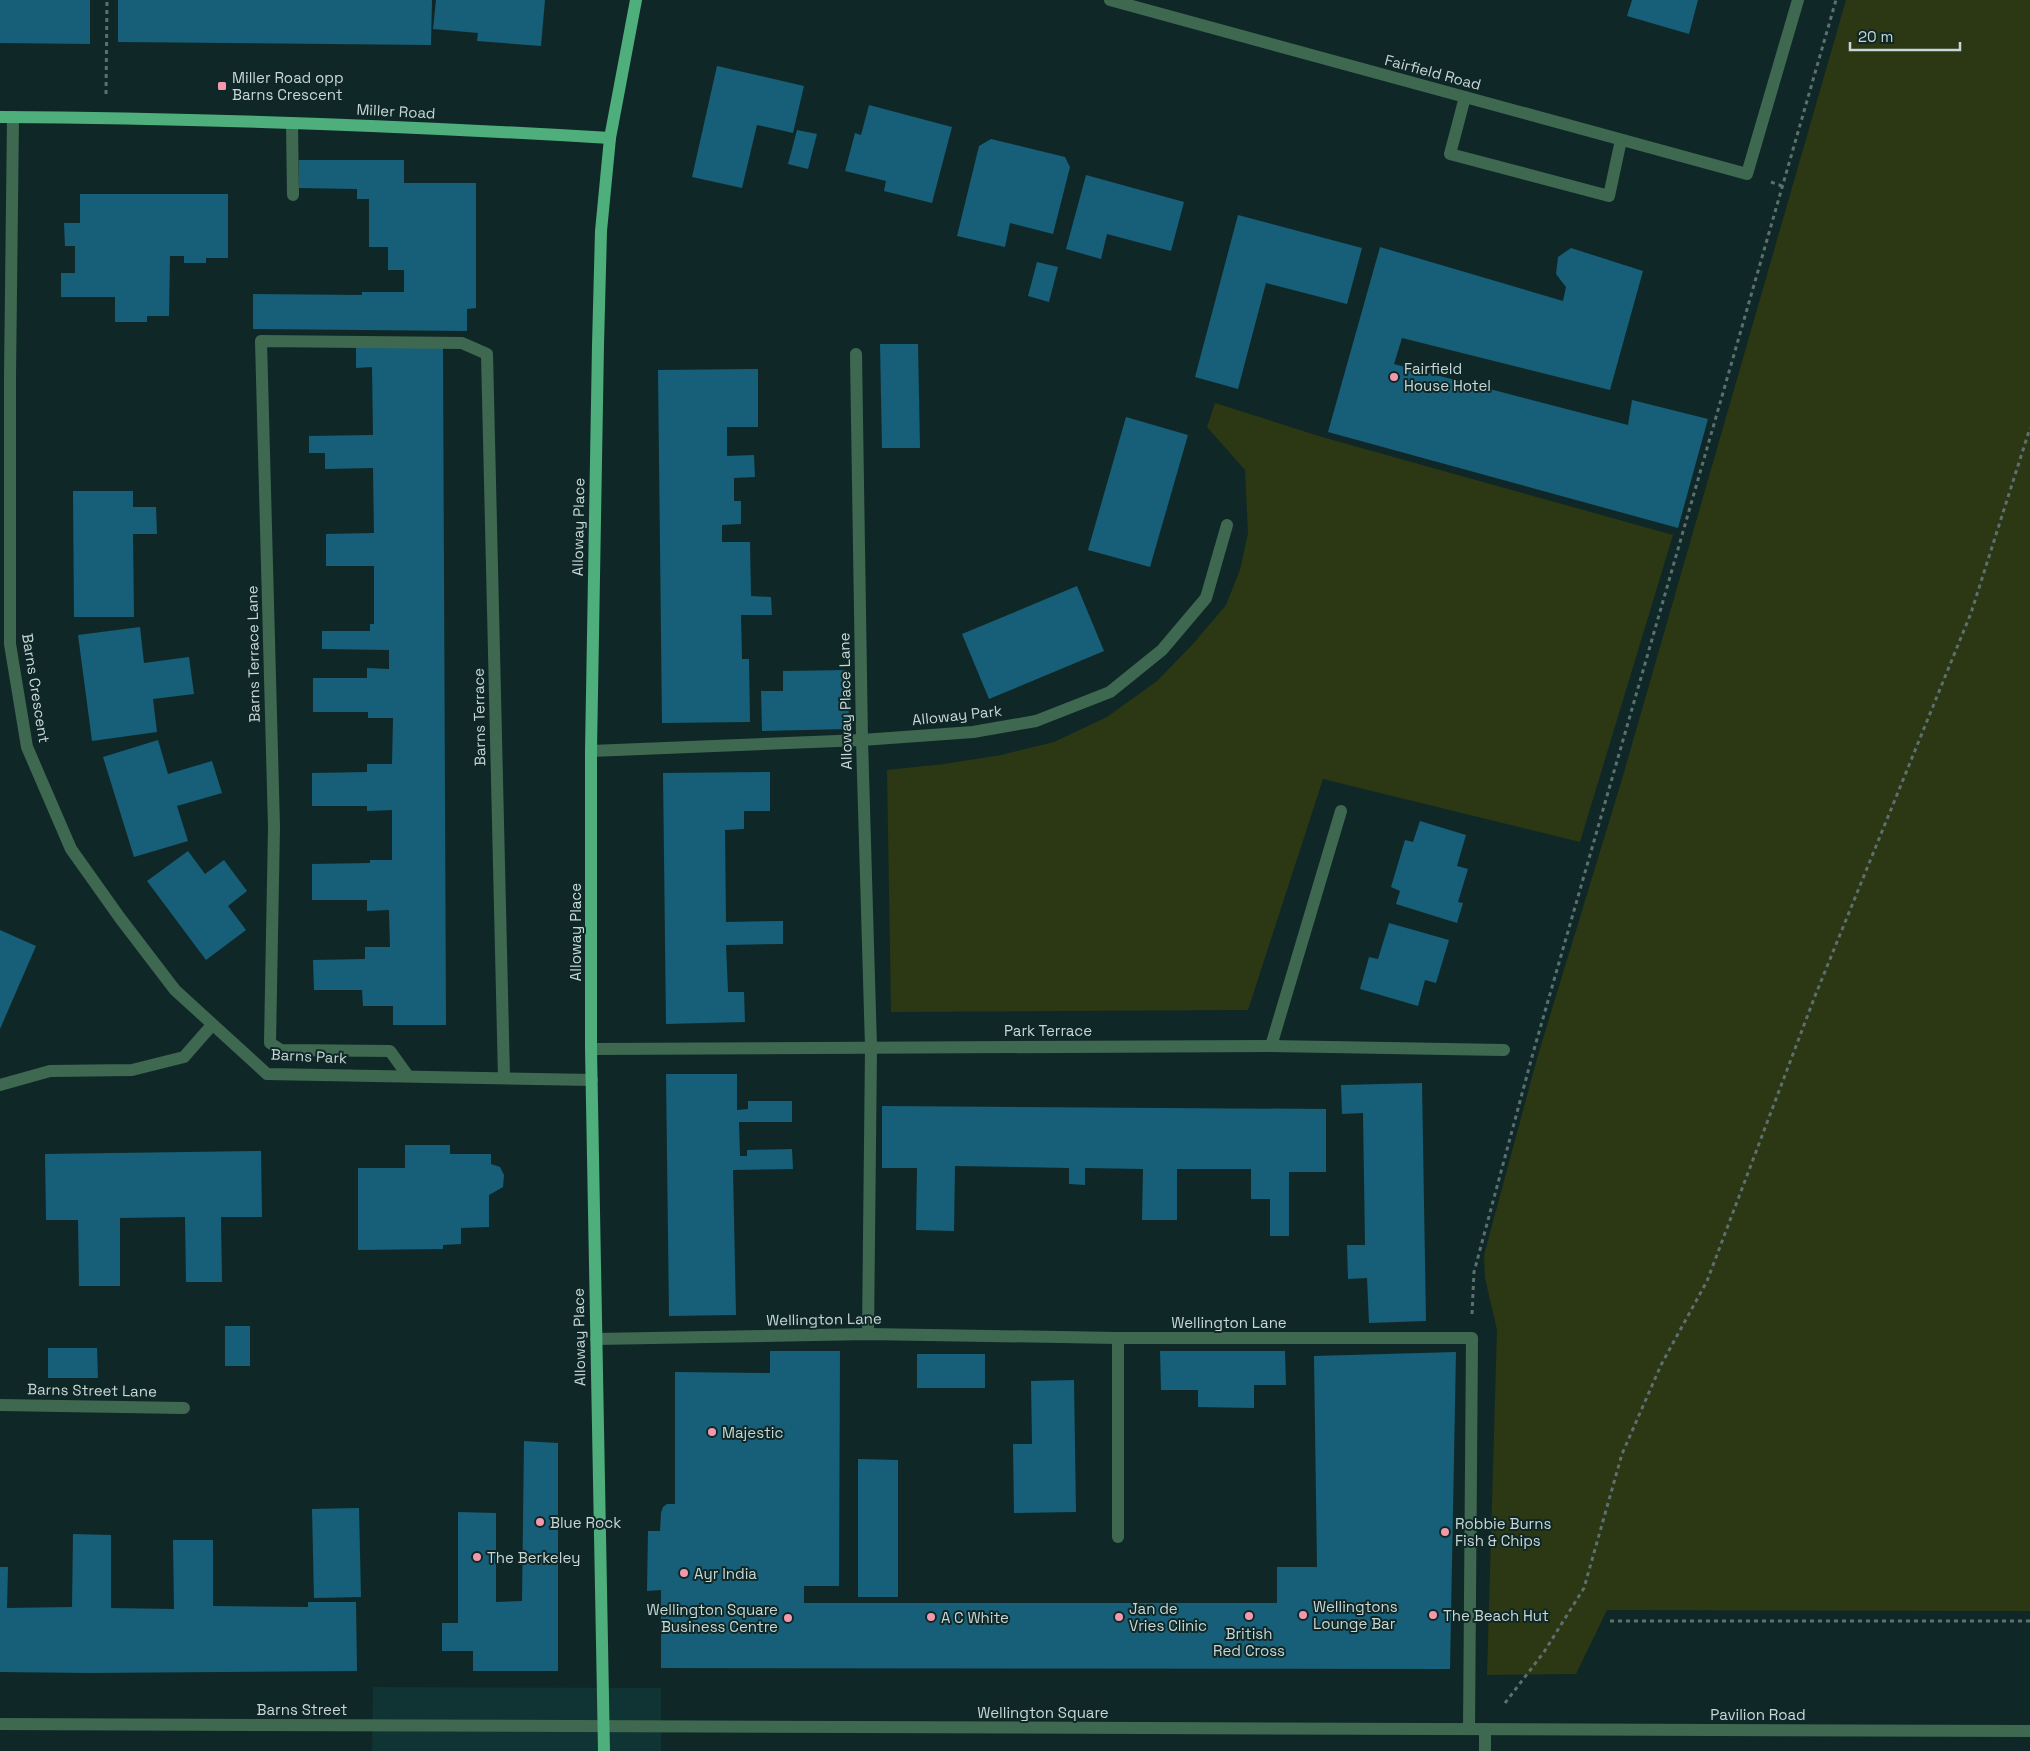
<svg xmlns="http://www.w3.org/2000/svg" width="2030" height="1751" viewBox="0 0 2030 1751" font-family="'Space Grotesk',sans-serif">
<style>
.built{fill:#103433}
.green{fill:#2c3713}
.building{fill:#175e78}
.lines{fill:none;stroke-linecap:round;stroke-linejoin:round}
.path{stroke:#5b706f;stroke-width:3;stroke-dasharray:4 4;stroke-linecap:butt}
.minor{stroke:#3e6950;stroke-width:12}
.major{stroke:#4eae7c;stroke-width:12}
.poi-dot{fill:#f29aac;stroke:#0f2827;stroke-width:2}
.labels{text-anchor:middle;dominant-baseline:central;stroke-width:4;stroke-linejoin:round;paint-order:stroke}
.street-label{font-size:15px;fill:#c8d7d6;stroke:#0f2827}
.poi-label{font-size:15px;fill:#c8d7d6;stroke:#0f2827;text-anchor:start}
</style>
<rect width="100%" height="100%" fill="#0f2827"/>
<!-- built -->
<polygon class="built" points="373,1687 661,1688 661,1751 372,1751"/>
<!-- green -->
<g class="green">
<polygon points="1846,0 2030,0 2030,1611 1607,1610 1576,1674 1487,1675 1497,1330 1485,1278 1484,1255 1538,1055 1620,786"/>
<polygon points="1215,403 1322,437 1673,535 1580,842 1323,779 1248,1010 891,1012 887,770 944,764 1001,755 1054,742 1107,717 1157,681 1193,644 1226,605 1240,570 1248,533 1245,470 1207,427"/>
</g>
<!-- building -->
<g class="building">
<polygon points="0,0 90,0 90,44 0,43"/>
<polygon points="118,0 432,0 431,45 118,42"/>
<polygon points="436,0 545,0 541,46 477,41 478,33 433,29"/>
<polygon points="1632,0 1698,0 1689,34 1627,16"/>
<polygon points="717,66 804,86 793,133 757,125 742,188 692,177"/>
<polygon points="869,105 952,127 932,203 884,191 886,181 845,171 855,133 861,135"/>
<polygon points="797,130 817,134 808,169 788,164"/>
<polygon points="991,139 1065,157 1070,167 1053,234 1010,223 1005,247 957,236 979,146"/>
<polygon points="299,160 404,160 404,183 476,183 476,308 467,309 467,331 253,329 253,294 362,295 362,292 404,292 404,270 388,270 388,247 369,247 369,199 357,199 357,189 299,188"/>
<polygon points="1086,175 1184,202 1171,251 1107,234 1101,259 1066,249"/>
<polygon points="80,194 228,194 228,258 206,258 206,263 184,263 184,256 170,256 169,316 147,316 147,322 115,322 115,297 61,297 61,273 75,273 75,246 65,246 64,223 80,223"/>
<polygon points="1238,215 1362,248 1347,304 1266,283 1238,389 1195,377"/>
<polygon points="1380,247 1563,301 1566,287 1556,274 1558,257 1571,248 1643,271 1610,390 1402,338 1394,364 1628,425 1632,400 1708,419 1678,528 1328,432"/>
<polygon points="1037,262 1058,267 1049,302 1028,296"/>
<polygon points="880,344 918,344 920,448 882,448"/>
<polygon points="356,348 443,348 446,1025 393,1025 393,1006 363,1006 362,990 314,990 313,960 365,959 365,947 390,947 389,910 367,911 367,900 312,900 312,864 370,863 370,860 392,860 392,810 367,811 367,806 312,806 312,773 367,772 367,764 392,764 393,718 368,718 368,712 313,712 313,678 367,678 367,668 389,669 389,650 322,649 322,631 370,631 370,624 374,624 374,566 326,566 326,534 374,533 373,468 325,469 325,453 309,453 309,436 373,435 372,367 356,368"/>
<polygon points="758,369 758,427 727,427 727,456 754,455 755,477 734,478 734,501 741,501 741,524 722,525 722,542 750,542 751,596 771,597 772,615 741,615 742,659 749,659 750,722 662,723 658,370"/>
<polygon points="1126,417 1188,435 1150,567 1088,550"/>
<polygon points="73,491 133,491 133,507 156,507 157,534 133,534 134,617 74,617"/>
<polygon points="1077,586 1104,651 989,699 962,634"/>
<polygon points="140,627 144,663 189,657 194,694 153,699 157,732 92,741 78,635"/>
<polygon points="848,670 849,729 762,731 761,691 783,691 783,671"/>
<polygon points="158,740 168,774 212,761 222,793 177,806 188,841 134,857 103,757"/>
<polygon points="770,772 770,811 744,811 744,829 725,830 726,922 783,921 783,944 726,945 728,992 744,992 745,1022 666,1024 663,773"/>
<polygon points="1420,821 1466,835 1457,866 1468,869 1458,902 1463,903 1457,923 1396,904 1400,891 1391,887 1405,840 1413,842"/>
<polygon points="188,851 205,874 224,860 247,891 228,906 246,930 206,960 147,881"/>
<polygon points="1389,923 1449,940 1436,983 1425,980 1418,1006 1360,989 1369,957 1378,959"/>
<polygon points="0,930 36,946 0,1029"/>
<polygon points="666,1074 737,1074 737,1110 748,1109 748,1101 792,1101 792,1122 739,1122 740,1156 747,1156 747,1150 792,1149 793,1169 733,1170 736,1315 669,1316"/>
<polygon points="1422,1083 1426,1321 1369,1323 1367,1278 1348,1279 1347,1245 1365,1245 1363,1113 1342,1114 1341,1085"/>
<polygon points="882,1106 1326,1109 1326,1172 1289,1172 1289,1236 1270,1236 1270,1199 1251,1199 1251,1169 1177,1169 1177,1220 1142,1220 1143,1169 1085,1168 1085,1185 1069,1184 1069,1168 955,1166 954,1231 916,1230 917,1168 882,1168"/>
<polygon points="405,1145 450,1145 450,1154 491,1154 491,1164 500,1167 504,1175 503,1187 489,1195 489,1227 461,1228 461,1244 443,1245 443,1249 358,1250 358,1168 405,1168"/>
<polygon points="261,1151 262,1217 221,1217 222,1282 186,1282 185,1217 120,1218 120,1286 79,1286 78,1220 46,1220 45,1154"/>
<rect x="225" y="1326" width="25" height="40"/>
<polygon points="48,1348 97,1348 98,1378 48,1378"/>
<polygon points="770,1351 840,1351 839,1586 804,1586 804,1603 1277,1603 1277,1567 1317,1567 1314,1356 1456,1352 1450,1669 661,1668 661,1590 647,1591 648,1531 660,1531 661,1513 663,1507 667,1504 675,1504 675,1372 770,1373"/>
<polygon points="1160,1351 1285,1351 1286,1385 1254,1385 1254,1408 1198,1407 1198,1390 1161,1390"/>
<rect x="917" y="1354" width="68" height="34"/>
<polygon points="1074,1380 1076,1512 1014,1513 1013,1444 1032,1444 1031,1381"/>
<polygon points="524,1441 558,1443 558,1671 473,1671 473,1651 442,1651 442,1623 458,1623 458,1512 496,1513 496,1602 522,1601"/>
<polygon points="858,1459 898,1460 898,1597 858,1597"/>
<polygon points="359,1508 361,1597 314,1598 312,1509"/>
<polygon points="73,1534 111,1535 111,1608 174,1609 173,1540 213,1540 213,1606 308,1607 308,1602 356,1602 357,1671 90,1673 0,1672 0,1567 8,1567 7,1608 72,1607"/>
</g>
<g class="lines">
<!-- path -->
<g class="path">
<polyline points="106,94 107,0"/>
<polyline points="1771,182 1782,186"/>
<polyline points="1472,1314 1474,1272 1533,1053 1836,0"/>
<polyline points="1610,1621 2030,1621"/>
<polyline points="1505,1703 1544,1652 1584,1588 1622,1454 1661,1365 1707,1281 1815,996 1971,613 2030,428"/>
</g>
<!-- minor -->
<g class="minor">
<polyline points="1110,0 1747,174 1798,0"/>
<polyline points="1465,97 1450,154 1609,196 1621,140"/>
<polyline points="13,117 10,377 10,644 27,747 71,849 120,918 175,990 267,1074 592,1080"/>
<polyline points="292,123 293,195"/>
<polyline points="856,354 862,740 871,1047 868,1334"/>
<polyline points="591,751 862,740 973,732 1036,721 1110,692 1162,650 1206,598 1227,525"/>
<polyline points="1271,1046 1341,811"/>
<polyline points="591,1049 1271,1046 1504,1050"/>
<polyline points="408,1076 390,1051 281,1050 270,1043 274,827 261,341 462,343 487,354 504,1078"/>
<polyline points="0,1085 50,1071 132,1070 184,1057 212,1025"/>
<polyline points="1118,1338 1118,1537"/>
<polyline points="596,1339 868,1334 1118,1338 1472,1338 1469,1729"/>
<polyline points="0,1405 184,1408"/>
<polyline points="0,1724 2030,1731"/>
<polyline points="1485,1729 1485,1751"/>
</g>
<!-- major -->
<g class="major">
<path d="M0,117C203,118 407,126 610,138"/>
<polyline points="604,1751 591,1049 591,751 598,345 601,231 610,138 636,0"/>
</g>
</g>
<!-- markers -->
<g class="poi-dot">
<rect x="217" y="81" width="10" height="10" rx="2.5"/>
<circle cx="1394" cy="377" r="5"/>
<circle cx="712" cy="1432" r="5"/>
<circle cx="540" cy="1522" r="5"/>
<circle cx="1445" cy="1532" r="5"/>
<circle cx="477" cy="1557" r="5"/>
<circle cx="684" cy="1573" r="5"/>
<circle cx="1303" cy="1615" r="5"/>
<circle cx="1433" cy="1615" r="5"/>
<circle cx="1249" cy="1616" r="5"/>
<circle cx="931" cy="1617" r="5"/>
<circle cx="1119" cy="1617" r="5"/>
<circle cx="788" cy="1618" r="5"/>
</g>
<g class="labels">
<!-- street labels -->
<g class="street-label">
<text transform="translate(1433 72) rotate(15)">Fairfield Road</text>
<text transform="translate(396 111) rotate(3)">Miller Road</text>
<text transform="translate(578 527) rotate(-89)">Alloway Place</text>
<text transform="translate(253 654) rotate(-91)">Barns Terrace Lane</text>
<text transform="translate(36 688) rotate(81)">Barns Crescent</text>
<text transform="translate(845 701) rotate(-91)">Alloway Place Lane</text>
<text transform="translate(957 715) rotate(-6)">Alloway Park</text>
<text transform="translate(479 717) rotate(-91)">Barns Terrace</text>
<text transform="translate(575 932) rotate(-90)">Alloway Place</text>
<text x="1048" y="1030">Park Terrace</text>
<text transform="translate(309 1056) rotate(3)">Barns Park</text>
<text transform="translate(824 1319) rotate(-1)">Wellington Lane</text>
<text x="1229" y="1322">Wellington Lane</text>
<text transform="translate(579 1337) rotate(-91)">Alloway Place</text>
<text transform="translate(92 1390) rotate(1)">Barns Street Lane</text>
<text x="302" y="1709">Barns Street</text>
<text x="1043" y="1712">Wellington Square</text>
<text x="1758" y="1714">Pavilion Road</text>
</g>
<!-- poi labels -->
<g class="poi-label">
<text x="232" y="77">Miller Road opp<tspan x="232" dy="17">Barns Crescent</tspan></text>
<text x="1404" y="368">Fairfield<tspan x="1404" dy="17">House Hotel</tspan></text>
<text x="722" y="1432">Majestic</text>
<text x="550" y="1522">Blue Rock</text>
<text x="1455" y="1523">Robbie Burns<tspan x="1455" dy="17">Fish &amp; Chips</tspan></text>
<text x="487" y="1557">The Berkeley</text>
<text x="694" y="1573">Ayr India</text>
<text x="1313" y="1606">Wellingtons<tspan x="1313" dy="17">Lounge Bar</tspan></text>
<text x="1129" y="1608">Jan de<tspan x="1129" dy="17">Vries Clinic</tspan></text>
<text x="778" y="1609" text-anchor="end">Wellington Square<tspan x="778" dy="17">Business Centre</tspan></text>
<text x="1443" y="1615">The Beach Hut</text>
<text x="941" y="1617">A C White</text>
<text x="1249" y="1633" text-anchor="middle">British<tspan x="1249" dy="17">Red Cross</tspan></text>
</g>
</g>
<!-- scale -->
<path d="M1850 42v8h110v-8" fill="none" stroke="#c8d7d6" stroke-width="2.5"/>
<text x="1858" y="42" font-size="15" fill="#c8d7d6" stroke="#0f2827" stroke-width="4" paint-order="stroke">20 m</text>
</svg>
